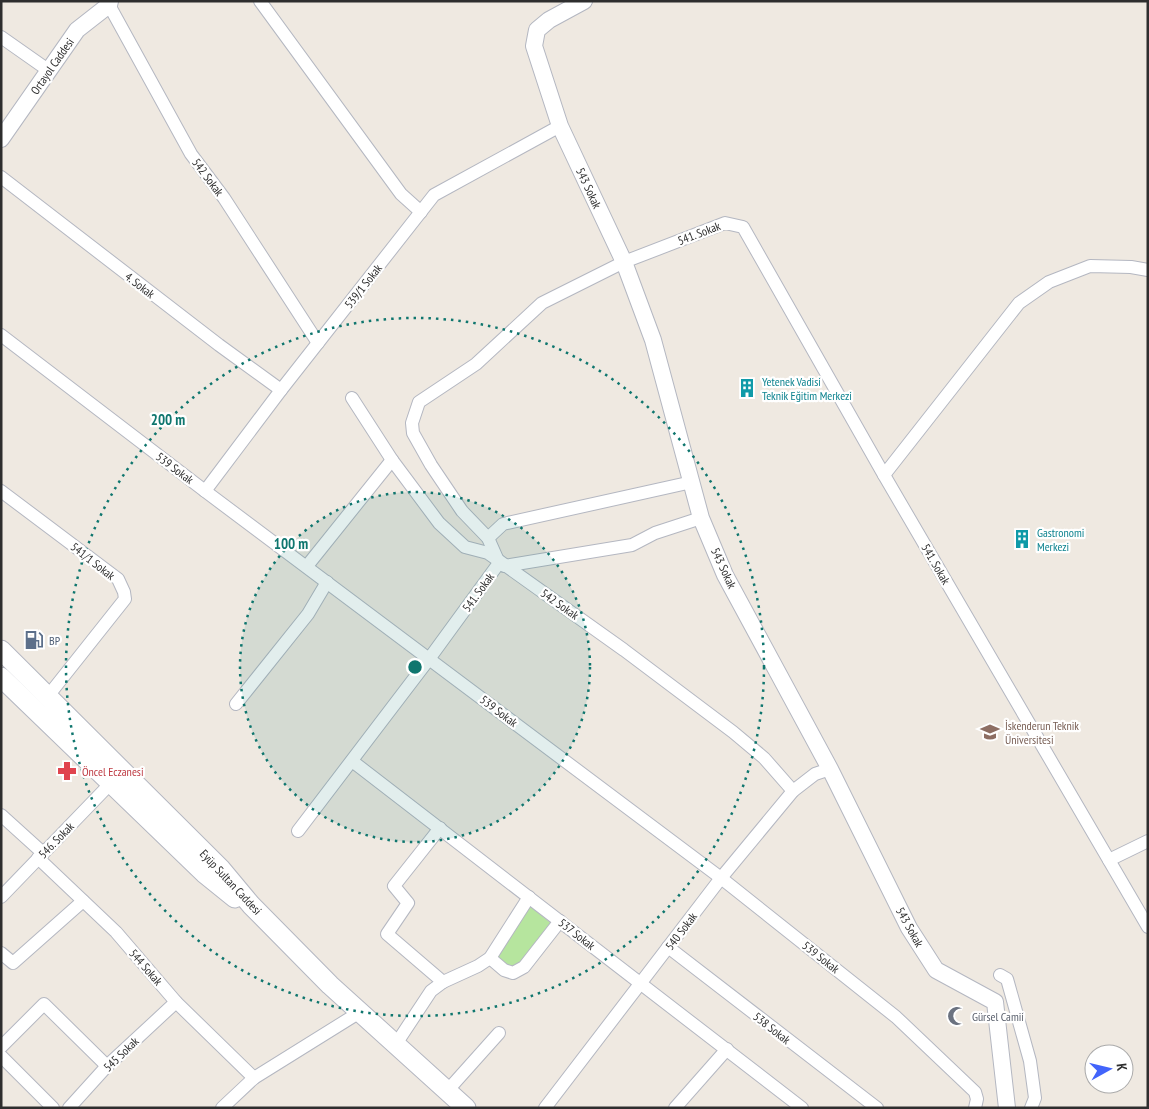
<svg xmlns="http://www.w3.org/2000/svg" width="1149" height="1109" viewBox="0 0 1149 1109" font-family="'PT Sans Narrow',sans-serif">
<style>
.green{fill:#b6e59e}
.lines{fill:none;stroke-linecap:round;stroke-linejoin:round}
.minor-casing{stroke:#b4b7c1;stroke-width:14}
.tertiary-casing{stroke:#b4b7c1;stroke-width:18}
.secondary-casing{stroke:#b4b7c1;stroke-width:21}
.minor{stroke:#fff;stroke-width:12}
.tertiary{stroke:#fff;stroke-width:16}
.secondary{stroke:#fff;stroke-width:19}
.ring{fill:none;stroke:#0f766e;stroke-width:2.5;stroke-dasharray:2.5 5}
.labels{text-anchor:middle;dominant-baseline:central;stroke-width:4.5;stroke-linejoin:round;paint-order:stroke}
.street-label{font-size:12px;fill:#2e2e2e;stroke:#fff}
.culture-label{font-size:12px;fill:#0d838f;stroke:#fff;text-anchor:start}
.service-label{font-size:12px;fill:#4e5e75;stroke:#fff;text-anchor:start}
.education-label{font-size:12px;fill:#785e54;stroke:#fff;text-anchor:start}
.health-label{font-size:12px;fill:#be3a42;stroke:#fff;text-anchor:start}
.worship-label{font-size:12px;fill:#5b616d;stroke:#fff;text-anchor:start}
.centre{fill:#0f766e;stroke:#fff;stroke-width:2.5}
.ring-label{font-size:15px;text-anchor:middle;font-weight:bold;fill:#0f766e;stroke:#fff;stroke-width:4.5;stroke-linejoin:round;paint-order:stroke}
</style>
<rect width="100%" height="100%" fill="#efe9e1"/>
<!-- green -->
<polygon class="green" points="530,906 552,924 525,960 513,968 495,958"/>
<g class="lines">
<!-- minor casing -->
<g class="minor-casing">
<g id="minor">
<polyline points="260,1 401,194 421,212"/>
<polyline points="109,5 191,154 224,198 318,343"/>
<polyline points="1,37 48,70"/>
<polyline points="1,177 219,345 281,390"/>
<polyline points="1,335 205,491 721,878 896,1017 975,1092 977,1099 975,1108"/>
<polyline points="352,398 392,460 439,523 465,547 488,553 624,650 733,732 764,758 793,791"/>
<polyline points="884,475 1019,303 1049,282 1090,266 1131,267 1148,270"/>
<polyline points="1,491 118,579 124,592 125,599 48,696"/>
<polyline points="205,491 281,390 434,195 560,126"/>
<polyline points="488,538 503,524 692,482"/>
<polyline points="307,566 392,460"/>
<polyline points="504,566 632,545 655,533 701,518"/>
<polyline points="236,704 308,614 327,582"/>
<polyline points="352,761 802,1108"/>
<polyline points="1,815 43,853"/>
<polyline points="440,828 394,886 408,903 387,934 443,982"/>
<polyline points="298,831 429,659 499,563 488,538 462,511 431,465 413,433 412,423 419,402 476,364 542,303 624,262 725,223 743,227 884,475 1148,927"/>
<polyline points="38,858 116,932 176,1002 254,1078"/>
<polyline points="1109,860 1148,841"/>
<polyline points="1,897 111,783"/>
<polyline points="668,947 877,1108"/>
<polyline points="1,953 13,963 83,901"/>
<polyline points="490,958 504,970 513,973 524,967 560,921"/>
<polyline points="1000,975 1007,979 1030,1061 1035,1098 1031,1108"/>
<polyline points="396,1044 431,991 443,982 478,966 490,958 529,897"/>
<polyline points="1,1047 44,1004 107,1066"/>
<polyline points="1,1056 53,1108"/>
<polyline points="448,1090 499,1033"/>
<polyline points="69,1108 107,1066 176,1002"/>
<polyline points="222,1108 254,1078 360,1012"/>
<polyline points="545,1108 721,878 793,791 815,774 830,769"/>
<polyline points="675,1108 727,1049"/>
</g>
</g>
<!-- tertiary casing -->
<g class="tertiary-casing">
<g id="tertiary">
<polyline points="584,1 549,20 537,30 534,46 560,126 624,262 653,340 701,518 725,575 830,769 909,928 936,970 995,1002 1007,1108"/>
<polyline points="1,139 77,30 109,5 110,1"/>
</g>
</g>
<!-- secondary casing -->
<g class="secondary-casing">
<g id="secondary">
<polyline points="1,650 221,869 251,905 330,985 466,1108"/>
<polyline points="1,677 204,873 235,898"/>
</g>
</g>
<!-- minor -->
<use href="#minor" class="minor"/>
<!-- tertiary -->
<use href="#tertiary" class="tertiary"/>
<!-- secondary -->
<use href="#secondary" class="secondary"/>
</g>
<!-- distance rings -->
<circle cx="415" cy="667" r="175" fill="#0f766e" fill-opacity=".12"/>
<g class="ring">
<circle cx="415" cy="667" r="175"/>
<circle cx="415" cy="667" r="349"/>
</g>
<!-- icons -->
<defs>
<g id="building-bare" transform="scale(1.5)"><path d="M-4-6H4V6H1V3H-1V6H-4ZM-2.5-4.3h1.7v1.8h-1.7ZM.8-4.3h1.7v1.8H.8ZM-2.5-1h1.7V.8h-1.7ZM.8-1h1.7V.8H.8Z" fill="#0f9aa8" stroke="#fff" stroke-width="2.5" paint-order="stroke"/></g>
<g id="fuel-bare" transform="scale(1.5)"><path d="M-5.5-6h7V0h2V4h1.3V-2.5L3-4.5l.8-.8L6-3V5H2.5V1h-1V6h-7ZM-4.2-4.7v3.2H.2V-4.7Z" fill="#5c6f8a" stroke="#fff" stroke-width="2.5" paint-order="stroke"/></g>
<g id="university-bare" transform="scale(1.5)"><path d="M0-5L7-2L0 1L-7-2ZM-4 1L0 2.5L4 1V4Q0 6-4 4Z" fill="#8d6e63" stroke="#fff" stroke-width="2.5" paint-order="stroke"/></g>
<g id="pharmacy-bare" transform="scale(1.5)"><path d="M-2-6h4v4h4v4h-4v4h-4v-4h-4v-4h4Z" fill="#e0444e" stroke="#fff" stroke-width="2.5" paint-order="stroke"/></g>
<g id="mosque-bare" transform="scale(1.5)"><path d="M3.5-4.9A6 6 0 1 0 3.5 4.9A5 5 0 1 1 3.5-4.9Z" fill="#6b7280" stroke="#fff" stroke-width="2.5" paint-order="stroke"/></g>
</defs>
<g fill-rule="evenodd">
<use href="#building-bare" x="747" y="388"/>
<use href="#building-bare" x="1022" y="539"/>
<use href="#fuel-bare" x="34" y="640"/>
<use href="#university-bare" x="990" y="732"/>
<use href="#pharmacy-bare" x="67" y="771"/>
<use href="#mosque-bare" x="957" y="1016"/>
</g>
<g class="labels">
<!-- street labels -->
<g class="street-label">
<text transform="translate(52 66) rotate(-55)">Ortayol Caddesi</text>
<text transform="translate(208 177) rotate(53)">542 Sokak</text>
<text transform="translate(589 188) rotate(65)">543 Sokak</text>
<text transform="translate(699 233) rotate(-21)">541. Sokak</text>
<text transform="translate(140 285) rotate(38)">4. Sokak</text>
<text transform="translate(363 286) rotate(-52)">539/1 Sokak</text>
<text transform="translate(175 468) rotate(37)">539 Sokak</text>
<text transform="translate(93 561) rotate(38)">541/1 Sokak</text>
<text transform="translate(936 564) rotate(60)">541. Sokak</text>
<text transform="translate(724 568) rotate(65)">543 Sokak</text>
<text transform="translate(478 592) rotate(-54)">541. Sokak</text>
<text transform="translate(560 604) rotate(35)">542 Sokak</text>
<text transform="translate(499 711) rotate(37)">539 Sokak</text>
<text transform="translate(56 840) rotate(-46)">546. Sokak</text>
<text transform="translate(231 882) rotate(47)">Eyüp Sultan Caddesi</text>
<text transform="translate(910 927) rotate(61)">543 Sokak</text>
<text transform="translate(681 931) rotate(-53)">540 Sokak</text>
<text transform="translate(577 934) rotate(38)">537 Sokak</text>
<text transform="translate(821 957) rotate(38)">539 Sokak</text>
<text transform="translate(146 967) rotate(49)">544 Sokak</text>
<text transform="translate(772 1028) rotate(38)">538 Sokak</text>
<text transform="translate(121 1054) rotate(-44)">545 Sokak</text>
</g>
<!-- culture labels -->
<g class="culture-label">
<text x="762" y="381">Yetenek Vadisi<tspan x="762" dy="14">Teknik Eğitim Merkezi</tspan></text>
<text x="1037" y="532">Gastronomi<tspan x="1037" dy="14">Merkezi</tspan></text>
</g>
<!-- service labels -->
<g class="service-label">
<text x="49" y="640">BP</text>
</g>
<!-- education labels -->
<g class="education-label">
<text x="1005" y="725">İskenderun Teknik<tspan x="1005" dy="14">Üniversitesi</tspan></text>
</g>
<!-- health labels -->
<g class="health-label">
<text x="82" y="771">Öncel Eczanesi</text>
</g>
<!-- worship labels -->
<g class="worship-label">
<text x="972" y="1016">Gürsel Camii</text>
</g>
</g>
<circle cx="415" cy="667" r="8" class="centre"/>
<g class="ring-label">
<text x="168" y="425">200 m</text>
<text x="291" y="549">100 m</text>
</g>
<!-- border -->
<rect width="1149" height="1109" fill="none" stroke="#2e2e2e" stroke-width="5"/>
<!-- north arrow -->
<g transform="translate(1109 1069) rotate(82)"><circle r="24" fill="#ffffff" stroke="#ababab"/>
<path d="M0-4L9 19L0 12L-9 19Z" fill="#4264fb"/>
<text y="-8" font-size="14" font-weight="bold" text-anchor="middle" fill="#2e2e2e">K</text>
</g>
</svg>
